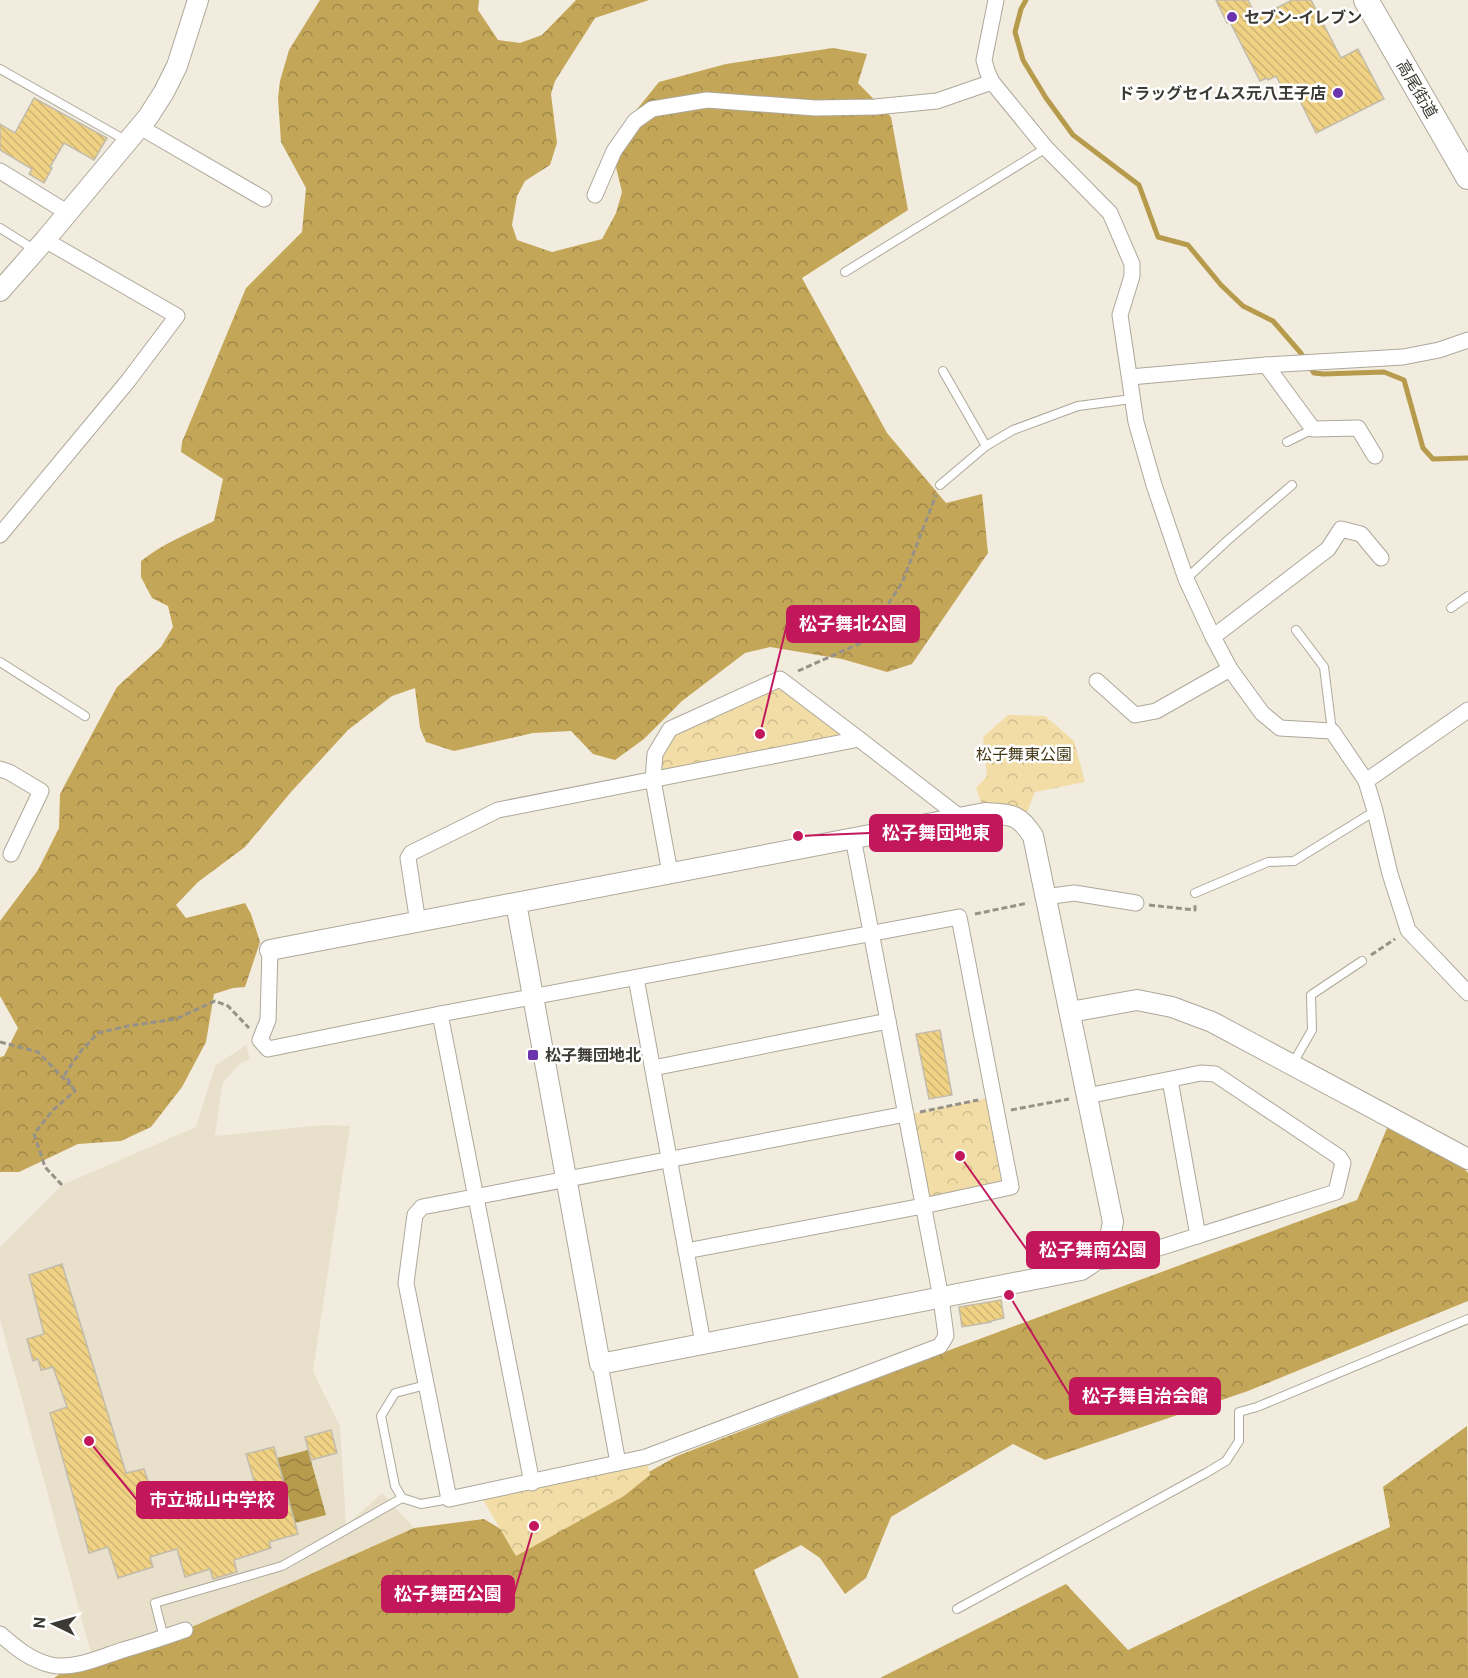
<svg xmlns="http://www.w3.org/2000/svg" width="1468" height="1678" viewBox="0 0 1468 1678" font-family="Roboto,'Noto Sans JP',sans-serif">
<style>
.built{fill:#e9e0cb}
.forest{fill:url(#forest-crowns)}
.park{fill:url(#park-crowns)}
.water{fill:url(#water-waves)}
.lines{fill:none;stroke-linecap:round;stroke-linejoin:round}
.stream{stroke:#b79b4d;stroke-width:5}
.building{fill:url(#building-back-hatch);stroke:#c1bcae;stroke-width:1.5}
.service-casing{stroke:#ada89b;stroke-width:10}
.minor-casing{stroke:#ada89b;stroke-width:17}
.tertiary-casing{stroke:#ada89b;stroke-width:22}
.primary-casing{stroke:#ada89b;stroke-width:26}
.path{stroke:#969288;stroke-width:3;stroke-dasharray:6 3;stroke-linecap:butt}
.service{stroke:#fff;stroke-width:8}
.minor{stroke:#fff;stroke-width:15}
.tertiary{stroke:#fff;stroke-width:20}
.primary{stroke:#fff;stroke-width:24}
.poi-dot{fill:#6a35ac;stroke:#fff;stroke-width:2}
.labels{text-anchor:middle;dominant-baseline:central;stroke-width:5;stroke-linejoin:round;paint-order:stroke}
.poi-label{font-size:16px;font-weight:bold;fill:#3c3a34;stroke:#fff;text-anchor:start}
.street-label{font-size:16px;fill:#3c3a34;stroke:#fff}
.park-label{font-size:16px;fill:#463a18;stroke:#fff}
.leader{fill:none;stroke:#c2185b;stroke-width:2}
.callout-dot{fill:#c2185b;stroke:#fff;stroke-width:2}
.callout{fill:#c2185b;stroke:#c2185b;stroke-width:2}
.callout-label{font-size:18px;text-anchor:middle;font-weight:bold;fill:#fff}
</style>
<defs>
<pattern id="forest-crowns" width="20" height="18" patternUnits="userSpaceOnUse" patternTransform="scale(1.5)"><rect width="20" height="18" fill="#c3a658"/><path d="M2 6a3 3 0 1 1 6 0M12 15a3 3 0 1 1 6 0" fill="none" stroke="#a0884a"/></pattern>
<pattern id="park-crowns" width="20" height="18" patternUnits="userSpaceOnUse" patternTransform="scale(1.5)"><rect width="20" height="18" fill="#f2dda7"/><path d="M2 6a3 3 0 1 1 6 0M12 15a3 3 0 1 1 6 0" fill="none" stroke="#d0be90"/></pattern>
<pattern id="water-waves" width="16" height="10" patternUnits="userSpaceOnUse" patternTransform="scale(1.5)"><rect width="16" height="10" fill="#b79b4d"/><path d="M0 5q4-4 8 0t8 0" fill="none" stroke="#967f41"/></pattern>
<pattern id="building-back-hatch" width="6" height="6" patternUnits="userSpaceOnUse" patternTransform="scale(1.5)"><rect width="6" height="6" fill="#f0d284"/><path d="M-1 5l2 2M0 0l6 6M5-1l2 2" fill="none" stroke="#cfb573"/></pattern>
</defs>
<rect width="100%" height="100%" fill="#f2ecde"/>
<!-- built -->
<polygon class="built" points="246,1045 250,1059 239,1064 222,1084 215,1136 324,1125 350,1126 313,1371 340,1426 346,1526 382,1493 414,1528 185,1630 93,1660 0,1319 0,1247 62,1185 196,1127 215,1066"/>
<!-- forest -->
<g class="forest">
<path d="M320,0H479L478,10L498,40L520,43L542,35L576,0H649L595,18L555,81L551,94L557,143L550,165L525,181L517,196L512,225L517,240L552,252L602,239L616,213L622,192L616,167L617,134L659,82L726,64L833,48L867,54L858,83L891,117L908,210L802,278L887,433L946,503L982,494L988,553L912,664L887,672L842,659L770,647L745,653L682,701L644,739L615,760L593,754L571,731L533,733L454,751L426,742L420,728L415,688L392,696L348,730L291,792L245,847L198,882L176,905L186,918L245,903L251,914L260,942L245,987L233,988L214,994L206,1042L182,1087L151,1127L121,1141L78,1144L19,1172H0V1057L4,1056L18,1028L0,996V921L38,870L59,828L60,794L117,687L161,647L173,627L168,606L152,598L141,577V561C162,544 189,533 214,521L223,479L181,452L182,442L246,288L302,232L306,188L281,142L278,98L280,81L289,50Z"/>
<polygon points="1387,1128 1464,1168 1468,1173 1468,1301 1248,1391 1045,1460 1013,1444 891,1517 866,1578 845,1594 820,1558 801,1545 754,1570 799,1678 54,1678 73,1665 185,1630 414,1528 484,1519 524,1543 677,1456 955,1348 1357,1200"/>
<polygon points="1467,1426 1468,1678 880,1678 1066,1584 1128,1650 1272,1581 1390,1527 1383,1487"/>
</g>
<!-- park -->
<g class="park">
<polygon points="780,679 859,739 653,780 670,729"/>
<polygon points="1008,715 1045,716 1074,741 1085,782 1035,792 1023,822 985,813 976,788 987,776 983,737"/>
<polygon points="994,1097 1011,1187 923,1206 906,1115"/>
<polygon points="646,1457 650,1475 624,1496 516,1556 479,1493"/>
</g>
<!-- water -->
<polygon class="water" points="308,1450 326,1515 295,1523 277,1458"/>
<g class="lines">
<!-- stream -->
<polyline class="stream" points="1026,0 1021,9 1015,32 1023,60 1046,98 1073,135 1139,185 1158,237 1188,245 1221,285 1243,306 1273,321 1300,352 1314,373 1323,374 1384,372 1404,380 1423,448 1433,459 1468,458"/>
</g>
<!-- building -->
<g class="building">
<polygon points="1216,0 1248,0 1257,18 1292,0 1311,0 1341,58 1358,49 1384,99 1316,133 1295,91 1286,95 1276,76 1268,80 1267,78 1260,81 1230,22 1227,23"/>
<polygon points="34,98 107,138 94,160 64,143 50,167 52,168 44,183 29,174 32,169 0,150 0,124 15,133"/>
<polygon points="940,1030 952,1095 929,1099 916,1034"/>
<polygon points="62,1264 126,1473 144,1469 158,1510 255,1484 246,1454 274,1447 298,1534 269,1542 271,1548 234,1560 237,1572 213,1579 210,1569 185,1577 177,1549 150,1557 153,1567 118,1578 108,1547 89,1553 50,1413 67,1407 53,1367 41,1370 38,1359 33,1361 27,1339 44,1334 29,1275"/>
<polygon points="1001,1300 1004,1318 991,1321 991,1322 962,1327 959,1307"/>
<polygon points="331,1430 337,1453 311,1460 305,1437"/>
</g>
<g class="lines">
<!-- service casing -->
<g class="service-casing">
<g id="service">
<polyline points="0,69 127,141"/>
<polyline points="0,228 35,250"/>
<polyline points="845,272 1046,148"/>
<polyline points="943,371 986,446"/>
<polyline points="1287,442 1313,429"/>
<polyline points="940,485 986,446 1013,430 1078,406 1132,399"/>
<polyline points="1186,579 1228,540 1292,485"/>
<polyline points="1451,608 1468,596"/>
<polyline points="1296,630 1324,667 1332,731"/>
<polyline points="0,662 85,716"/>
<polyline points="1195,893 1268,862 1294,861 1375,811"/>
<polyline points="1293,1063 1312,1030 1311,995 1362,961"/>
<polyline points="426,1385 395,1393 381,1416 395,1486 402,1498 421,1504 449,1499"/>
<polyline points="957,1609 1206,1473 1226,1461 1239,1441 1239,1412 1257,1407 1468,1319"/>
<polyline points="164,1638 155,1603 282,1566 402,1498"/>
</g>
</g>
<!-- minor casing -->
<g class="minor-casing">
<g id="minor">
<polyline points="996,0 984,60 987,71 992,82 1046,148 1110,213 1132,264 1132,276 1120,315 1136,422 1154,485 1186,579 1213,637 1230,669 1262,713 1280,728 1332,731 1366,781 1375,811 1390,874 1408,930 1468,993"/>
<polyline points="140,127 264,199"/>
<polyline points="0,171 68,213"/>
<polyline points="595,195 614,151 635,121 652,109 707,100 815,108 875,107 937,101 992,82"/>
<polyline points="1266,365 1313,429 1358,428 1375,456"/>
<polyline points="1130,377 1266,365 1403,357 1439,350 1468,340"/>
<polyline points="0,535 128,381 177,316 45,240"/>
<polyline points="1213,637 1328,549 1341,529 1361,534 1381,558"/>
<polyline points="1097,681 1135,715 1156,711 1230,669"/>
<polyline points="0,769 9,772 41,791 11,854"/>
<polyline points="1366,781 1468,710"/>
<polyline points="853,838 941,1298 946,1336 940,1346 646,1457 449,1499 406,1283 415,1215 422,1207 906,1114"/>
<polyline points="670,873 653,780 655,754 670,729 780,679 859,739"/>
<polyline points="1045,897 1074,893 1136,903"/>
<polyline points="418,923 408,858 411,853 498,810 859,739 961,818"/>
<polyline points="270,950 268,1020 260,1040 268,1049 440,1014 959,917 1011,1187 923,1206 686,1251"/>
<polyline points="636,978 703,1343"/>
<polyline points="440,1014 532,1483"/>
<polyline points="653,1068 888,1021"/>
<polyline points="1170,1080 1198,1236"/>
<polyline points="1087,1096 1201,1073 1215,1074 1339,1157 1343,1163 1336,1192 1121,1260 1094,1262"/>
<polyline points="600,1364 618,1463"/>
<path d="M0,1634C15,1647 30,1660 51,1665C74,1670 101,1657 123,1650C144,1644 165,1637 185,1630"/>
</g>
</g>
<!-- tertiary casing -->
<g class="tertiary-casing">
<g id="tertiary">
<polyline points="0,291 45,240 148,117 164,92 177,66 198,0"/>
<path d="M270,950L985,813C1011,815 1018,813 1033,836L1113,1222C1109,1247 1103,1257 1081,1270L600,1364L516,903"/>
<polyline points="1070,1012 1137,1000 1172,1007 1212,1022 1468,1159"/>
</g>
</g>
<!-- primary casing -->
<g class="primary-casing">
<polyline id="primary" points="1366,0 1468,177"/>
</g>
<!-- path -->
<g class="path">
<polyline points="798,671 863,642 902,583 936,495"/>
<polyline points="1149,905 1195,910 1195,905"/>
<polyline points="975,914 1028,903"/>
<polyline points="1371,955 1395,939"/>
<polyline points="0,1042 38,1052 70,1085"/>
<polyline points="75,1091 65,1074 81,1051 98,1033 128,1026 176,1019 215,1001 228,1006 249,1028"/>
<polyline points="1011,1110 1069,1099"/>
<polyline points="920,1112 978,1100"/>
<polyline points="62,1185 45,1167 34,1134 53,1110 75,1091 75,1090"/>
</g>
<!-- service -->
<use href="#service" class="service"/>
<!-- minor -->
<use href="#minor" class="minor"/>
<!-- tertiary -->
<use href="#tertiary" class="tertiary"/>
<!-- primary -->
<use href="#primary" class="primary"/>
</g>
<!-- markers -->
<g class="poi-dot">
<circle cx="1232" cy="17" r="6"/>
<circle cx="1338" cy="93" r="6"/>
<rect x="527" y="1049" width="12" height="12" rx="3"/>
</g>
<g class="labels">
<!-- poi labels -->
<g class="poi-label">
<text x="1244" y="17">セブン-イレブン</text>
<text x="1326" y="93" text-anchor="end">ドラッグセイムス元八王子店</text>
<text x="545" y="1055">松子舞団地北</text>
</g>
<!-- street labels -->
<g class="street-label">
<text transform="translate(1417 89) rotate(60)">高尾街道</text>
</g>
<!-- park labels -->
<g class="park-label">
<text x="1024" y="754">松子舞東公園</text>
</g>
</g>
<!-- callouts -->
<path class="leader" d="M760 734L787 624M798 836L870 833M960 1156L1027 1250M1009 1295L1070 1396M89 1441L137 1500M534 1526L514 1594"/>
<g class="callout-dot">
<circle cx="760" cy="734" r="6"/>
<circle cx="798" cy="836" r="6"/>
<circle cx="960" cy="1156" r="6"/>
<circle cx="1009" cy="1295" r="6"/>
<circle cx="89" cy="1441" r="6"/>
<circle cx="534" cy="1526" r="6"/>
</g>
<g class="callout">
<rect x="787" y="606" width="132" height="36" rx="6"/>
<rect x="870" y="815" width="132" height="36" rx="6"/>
<rect x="1027" y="1232" width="132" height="36" rx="6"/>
<rect x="1070" y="1378" width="150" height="36" rx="6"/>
<rect x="137" y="1482" width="150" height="36" rx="6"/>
<rect x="382" y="1576" width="132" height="36" rx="6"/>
</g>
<g class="callout-label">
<text x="853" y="630">松子舞北公園</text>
<text x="936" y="839">松子舞団地東</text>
<text x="1093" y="1256">松子舞南公園</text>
<text x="1145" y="1402">松子舞自治会館</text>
<text x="212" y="1506">市立城山中学校</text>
<text x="448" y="1600">松子舞西公園</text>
</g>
<!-- north arrow -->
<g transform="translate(54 1624) rotate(275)" stroke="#ffffff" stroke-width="4.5" paint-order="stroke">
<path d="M0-4.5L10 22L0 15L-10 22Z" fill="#3c3a34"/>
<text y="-9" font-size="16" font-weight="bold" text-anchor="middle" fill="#3c3a34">N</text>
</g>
</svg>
